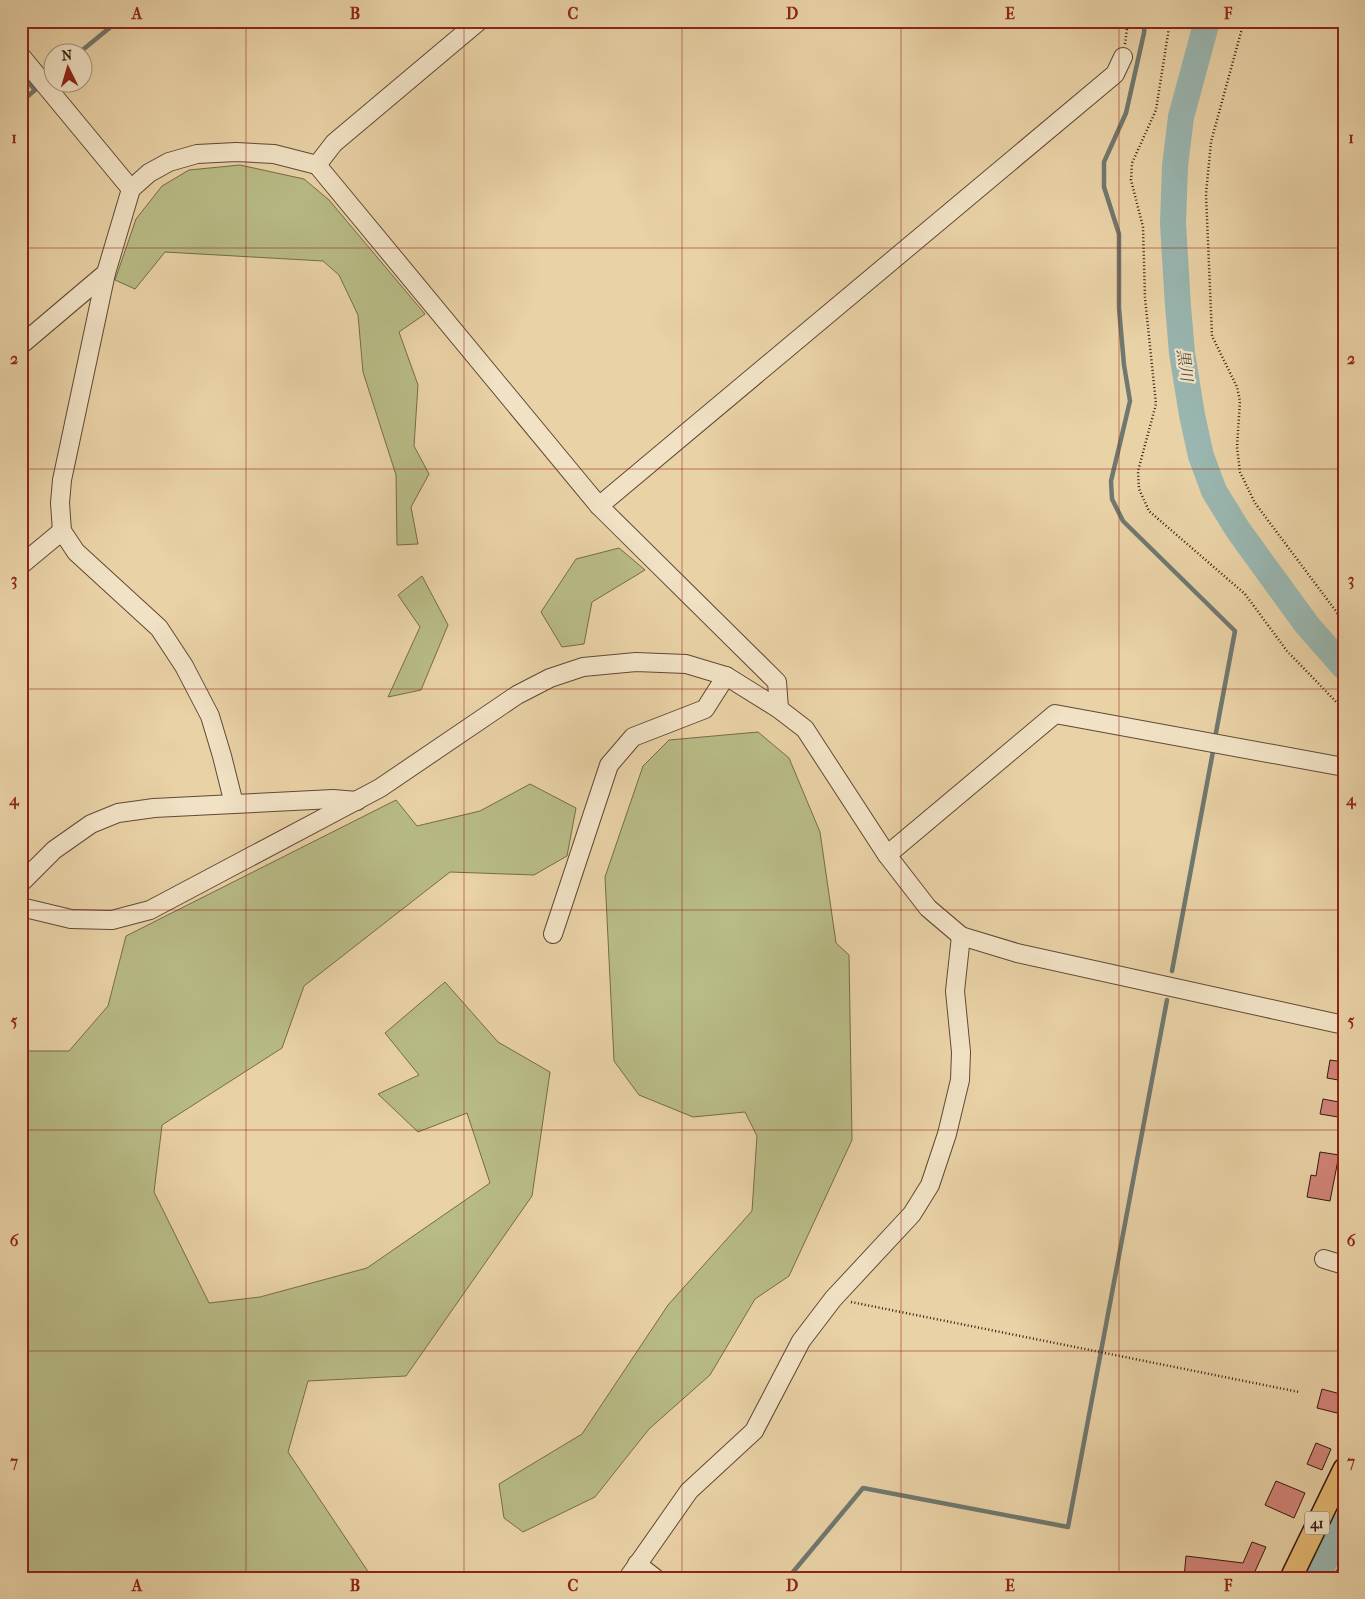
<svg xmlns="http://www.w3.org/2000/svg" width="1365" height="1599" viewBox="0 0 1365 1599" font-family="'IM FELL French Canon','Noto Serif JP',serif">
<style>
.green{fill:#b8bb86;stroke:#766b4a}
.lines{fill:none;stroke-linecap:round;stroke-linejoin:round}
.stream{stroke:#70786f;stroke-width:4.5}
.river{stroke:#99b6b0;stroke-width:26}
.building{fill:#d18478;stroke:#331b0e}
.minor-casing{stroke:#604934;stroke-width:20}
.major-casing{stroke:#331b0e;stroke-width:24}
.path{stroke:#331b0e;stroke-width:2.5;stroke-dasharray:1 2.5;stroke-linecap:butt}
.minor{stroke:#f1e2c5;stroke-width:18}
.major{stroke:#e4b973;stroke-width:21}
.grid{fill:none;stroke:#8f2418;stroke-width:1;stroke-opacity:0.55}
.labels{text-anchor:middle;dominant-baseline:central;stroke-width:4.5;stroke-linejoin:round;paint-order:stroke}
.shield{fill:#f1e2c5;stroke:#6c5745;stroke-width:1}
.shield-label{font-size:14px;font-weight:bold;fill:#331b0e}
.water-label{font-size:16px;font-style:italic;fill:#524a3f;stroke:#f1e2c5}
.neatline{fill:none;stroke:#8f2418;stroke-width:2}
.grid-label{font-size:16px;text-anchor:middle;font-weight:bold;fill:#8f2418}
</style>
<rect width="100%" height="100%" fill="#e9d2a6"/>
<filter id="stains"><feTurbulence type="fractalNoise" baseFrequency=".004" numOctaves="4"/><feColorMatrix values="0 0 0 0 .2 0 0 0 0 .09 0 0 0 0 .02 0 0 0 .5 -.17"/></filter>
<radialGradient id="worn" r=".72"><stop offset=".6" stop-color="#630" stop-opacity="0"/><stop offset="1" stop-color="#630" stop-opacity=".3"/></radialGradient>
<!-- green -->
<g class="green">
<polygon points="240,165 304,179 329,200 425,314 399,332 418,385 414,446 429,474 411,507 418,544 397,545 396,475 363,372 358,315 339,275 323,261 165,252 135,289 115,280 136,219 162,186 189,170"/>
<polygon points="619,548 645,570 592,602 584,644 562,647 541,612 576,559"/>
<polygon points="422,576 448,625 421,690 388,697 420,627 398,595"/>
<polygon points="758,732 789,758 820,832 836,943 849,955 852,1140 789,1276 755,1299 710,1375 649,1429 595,1497 523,1532 504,1518 499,1484 582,1434 668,1305 752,1211 757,1136 745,1112 693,1117 639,1095 614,1061 605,877 643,766 669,740"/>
<polygon points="530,784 576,808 567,856 534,875 450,872 304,986 282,1048 162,1125 154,1192 209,1303 260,1297 367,1268 490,1183 467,1113 418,1132 378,1094 419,1075 385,1033 445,982 498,1042 550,1072 532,1196 406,1376 308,1381 288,1452 371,1576 375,1578 21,1578 21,1051 69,1051 108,1006 126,936 396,800 417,826 480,811"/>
</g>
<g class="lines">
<!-- stream -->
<g class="stream">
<polyline points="1145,21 1144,33 1126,113 1104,162 1104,187 1119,234 1119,308 1124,365 1130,401 1111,481 1112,499 1123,521 1235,631 1215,738"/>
<polyline points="80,52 118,21"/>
<polyline points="21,74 35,90 21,102"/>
<polyline points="1172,971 1214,746"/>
<polyline points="788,1578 863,1488 1068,1527 1167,1000"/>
</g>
<!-- river -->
<g class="river">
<polyline points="1207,21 1181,117 1175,166 1173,224 1178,306 1182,353 1192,415 1201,456 1214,491 1238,530 1307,625 1344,667"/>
<polyline points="1316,1578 1344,1524"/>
</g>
</g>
<!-- building -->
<g class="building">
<polygon points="1330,1060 1344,1062 1344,1081 1327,1078"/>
<polygon points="1323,1099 1344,1103 1344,1118 1320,1114"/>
<polygon points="1320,1152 1339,1155 1330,1201 1307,1197 1311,1175 1316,1176"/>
<polygon points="1322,1389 1344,1395 1341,1414 1317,1408"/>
<polygon points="1316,1443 1331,1449 1322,1470 1307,1464"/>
<polygon points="1276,1481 1305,1493 1294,1518 1265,1505"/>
<polygon points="1252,1542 1266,1547 1252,1578 1184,1578 1186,1556 1243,1563"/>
</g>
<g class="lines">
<!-- minor casing -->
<g class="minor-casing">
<g id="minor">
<polyline points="21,56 131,189"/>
<polyline points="317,165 334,143 479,21"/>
<polyline points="21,345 106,273"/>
<polyline points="599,506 1115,74 1123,57"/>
<polyline points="21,565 62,531"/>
<polyline points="234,804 222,756 210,716 184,666 159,628 76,552 62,531 60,503 62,480 106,273 131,189 149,173 169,162 197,154 236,152 274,154 317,165 599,506 777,682 779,709"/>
<polyline points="887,855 1055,714 1344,767"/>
<polyline points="21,883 54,850 91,824 118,813 154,808 234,804 333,799 357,801"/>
<polyline points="21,907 71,919 112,920 150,910 380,788 517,695 550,678 583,667 636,662 686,664 726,676 779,709 805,729 887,855 928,908 961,936 1017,953 1344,1025"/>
<polyline points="553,934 609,765 633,737 705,709 726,676"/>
<polyline points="1324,1259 1344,1265"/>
<polyline points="637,1564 655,1578"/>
<polyline points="628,1578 689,1491 754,1431 801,1341 833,1299 912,1214 930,1185 947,1134 960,1080 961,1052 955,991 961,936"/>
<polyline points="1343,1578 1344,1576"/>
</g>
</g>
<!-- major casing -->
<g class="major-casing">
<polyline id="major" points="1291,1578 1344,1469"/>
</g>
<!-- path -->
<g class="path">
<polyline points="1170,21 1156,110 1132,163 1131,180 1143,227 1145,298 1156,404 1138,471 1139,489 1149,511 1245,594 1287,651 1344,710"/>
<polyline points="1244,21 1211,142 1206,194 1212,336 1237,387 1240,401 1237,447 1240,472 1255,503 1344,622"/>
<polyline points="1125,44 1128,21"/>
<polyline points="851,1302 1299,1392"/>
</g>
<!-- minor -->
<use href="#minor" class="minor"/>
<!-- major -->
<use href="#major" class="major"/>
</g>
<!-- grid -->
<path class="grid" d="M246,21V1578M464,21V1578M682,21V1578M901,21V1578M1119,21V1578M21,248H1344M21,469H1344M21,689H1344M21,910H1344M21,1130H1344M21,1351H1344"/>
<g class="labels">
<!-- shield labels -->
<rect class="shield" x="1304.5" y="1511.5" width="25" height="23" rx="4"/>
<g class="shield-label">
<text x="1317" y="1523">41</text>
</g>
<!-- water labels -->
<g class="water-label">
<text transform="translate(1185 365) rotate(83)">黒川</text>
</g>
</g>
<!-- margin -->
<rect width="1365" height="1599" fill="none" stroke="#e9d2a6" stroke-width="55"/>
<!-- north arrow -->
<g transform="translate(68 68) rotate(355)"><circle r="24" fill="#f1e2c5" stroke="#a5927c"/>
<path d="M0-4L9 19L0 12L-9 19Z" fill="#8f2418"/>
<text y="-8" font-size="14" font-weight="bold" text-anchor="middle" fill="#331b0e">N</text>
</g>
<rect x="28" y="28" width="1310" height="1544" class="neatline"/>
<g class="grid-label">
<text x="137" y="19">A</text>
<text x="355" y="19">B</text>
<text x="573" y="19">C</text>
<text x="792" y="19">D</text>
<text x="1010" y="19">E</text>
<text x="1228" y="19">F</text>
<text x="14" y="143">1</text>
<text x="1351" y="143">1</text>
<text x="14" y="364">2</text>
<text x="1351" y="364">2</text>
<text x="14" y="585">3</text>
<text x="1351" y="585">3</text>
<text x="14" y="805">4</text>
<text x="1351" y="805">4</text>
<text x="14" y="1026">5</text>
<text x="1351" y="1026">5</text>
<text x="14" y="1246">6</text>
<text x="1351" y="1246">6</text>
<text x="14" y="1467">7</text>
<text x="1351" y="1467">7</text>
<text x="137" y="1591">A</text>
<text x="355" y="1591">B</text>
<text x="573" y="1591">C</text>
<text x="792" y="1591">D</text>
<text x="1010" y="1591">E</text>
<text x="1228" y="1591">F</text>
</g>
<rect width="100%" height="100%" filter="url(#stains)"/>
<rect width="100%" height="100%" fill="url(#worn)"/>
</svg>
